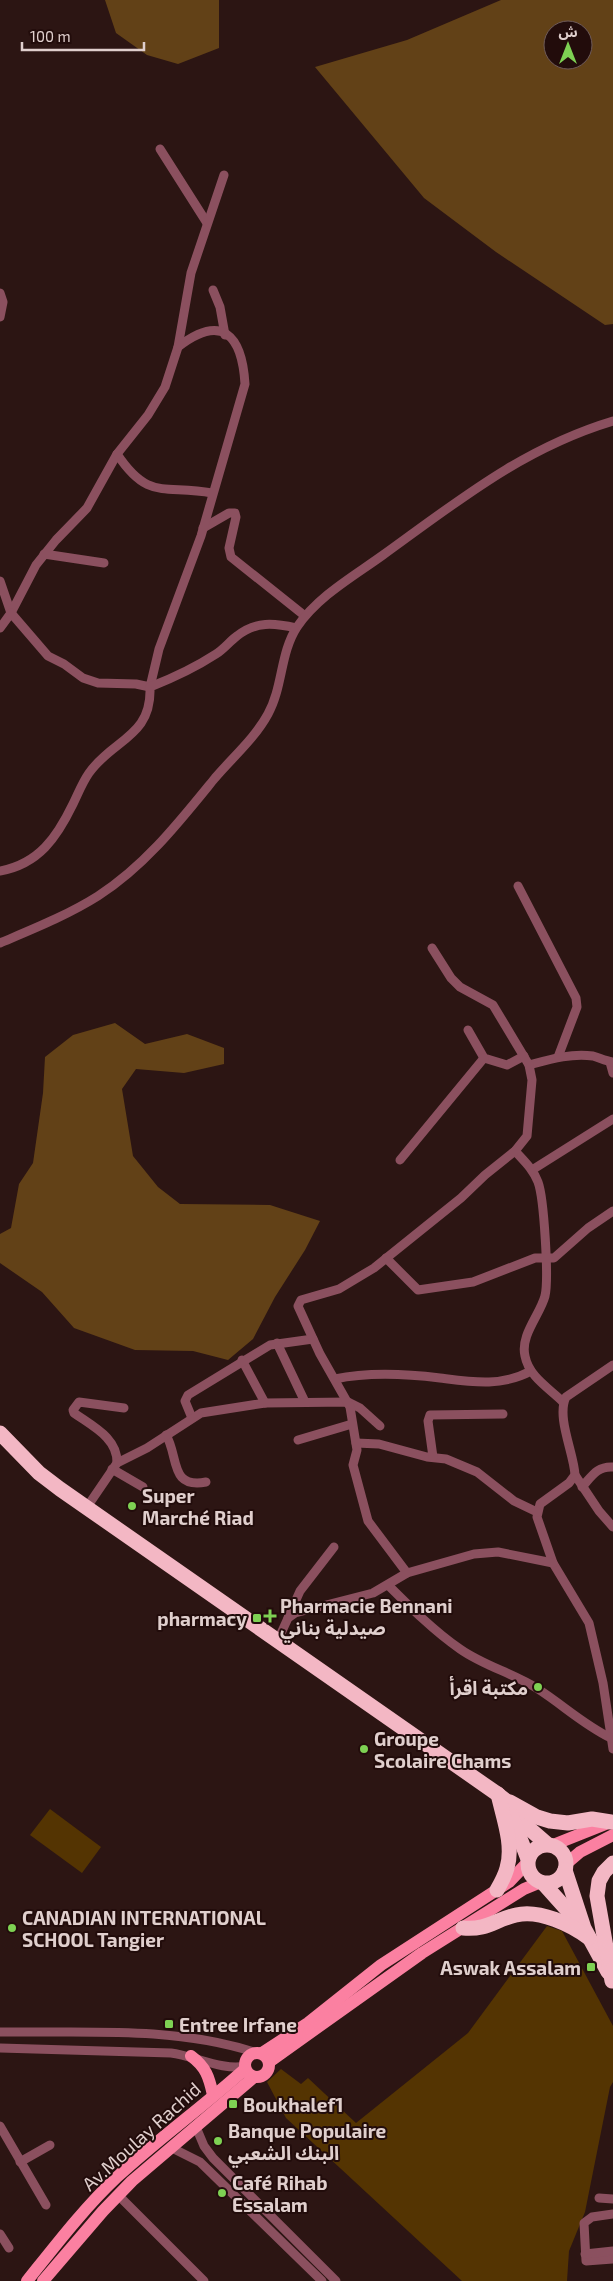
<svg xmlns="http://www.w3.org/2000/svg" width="613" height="2281" viewBox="0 0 613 2281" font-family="'Exo 2','Noto Sans Arabic',sans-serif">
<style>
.green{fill:#543402}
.forest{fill:#624117;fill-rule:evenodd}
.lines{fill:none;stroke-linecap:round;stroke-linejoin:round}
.street{stroke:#8b505f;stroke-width:9}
.primary{stroke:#fb80a1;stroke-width:12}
.highway{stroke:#f3b7c4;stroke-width:15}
.poi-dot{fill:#7ed153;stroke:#220c0b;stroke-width:2}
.labels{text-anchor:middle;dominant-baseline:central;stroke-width:4;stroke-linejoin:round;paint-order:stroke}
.poi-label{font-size:19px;font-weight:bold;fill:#e0cfcd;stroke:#220c0b;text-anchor:start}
.street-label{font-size:19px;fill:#e0cfcd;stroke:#220c0b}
</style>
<rect width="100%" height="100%" fill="#2c1513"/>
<!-- green -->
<g class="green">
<polygon points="50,1809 101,1847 82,1873 30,1835"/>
<polygon points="547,1926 562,1931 613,2026 613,2082 610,2087 585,2212 569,2251 567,2281 462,2281 286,2118 267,2082 281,2069 301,2084 308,2078 356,2123 468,2033"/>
</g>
<!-- forest -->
<g class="forest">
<polygon points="105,0 219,0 219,48 178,64 147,55 116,33"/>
<path d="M501,0H613V324L605,325L496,252L424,198L315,67L407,40ZM553,30H583V60H553Z"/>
<polygon points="115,1023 145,1044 187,1034 224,1048 224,1064 184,1073 136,1069 122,1089 133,1156 158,1187 180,1204 270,1205 320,1221 305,1250 275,1297 253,1339 228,1360 193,1351 135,1350 74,1328 42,1292 0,1263 0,1234 11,1228 19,1184 33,1163 43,1093 45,1057 73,1035"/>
</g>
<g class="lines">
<!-- street -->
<g class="street">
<polyline points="160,149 207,223"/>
<polyline points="213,290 220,307 225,335"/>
<polyline points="0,293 3,302 0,317"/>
<path d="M117,454C149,502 165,484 212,493"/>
<polyline points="203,528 229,513 235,513 236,517 229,548 231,557 305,616"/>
<polyline points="44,554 104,563"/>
<polyline points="0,581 11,613"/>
<polyline points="11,613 36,565 56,540 87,508 117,454 148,415 165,387 178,347 191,273 224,175"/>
<path d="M0,628L11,613L48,656L64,664L83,678L98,683L136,684L150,687L159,649L201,536L245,384C242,335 222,313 178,347"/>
<path d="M0,871C39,864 57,837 73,804C78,794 82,783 89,773C113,739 152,737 150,687C173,678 196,667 216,654C224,649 230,641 237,636C256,621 274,623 296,628"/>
<polyline points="518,886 576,998 577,1007 558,1057"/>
<path d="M0,943C33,929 68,915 98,896C145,866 180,821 215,778C233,757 255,738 268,714C283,687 280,653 297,627C318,596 354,576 383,555C458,501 523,448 613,421"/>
<polyline points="468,1030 484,1058 507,1065 524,1056"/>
<polyline points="610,1062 613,1073"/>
<path d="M529,1065C551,1059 571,1053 593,1056C600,1058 606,1061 613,1062"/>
<path d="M515,1151C524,1161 533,1169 538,1182C544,1198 549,1279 545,1296C540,1315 520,1335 525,1356C529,1377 549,1388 563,1402"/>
<polyline points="400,1160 484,1058"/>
<polyline points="532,1170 613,1119"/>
<polyline points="386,1258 418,1290 473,1282 535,1258 554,1258 588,1228 613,1211"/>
<polyline points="277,1343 305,1402"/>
<polyline points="242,1360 265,1403"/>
<path d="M613,1365L566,1397C556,1417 574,1453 575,1475L569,1483L540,1504L537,1517L553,1563L589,1623L603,1683L613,1749"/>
<path d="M335,1379C368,1372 407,1374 440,1378C472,1382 501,1387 531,1371"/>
<polyline points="192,1418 185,1401 188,1395 270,1345 313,1339"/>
<path d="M166,1435C179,1456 169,1489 206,1482"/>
<polyline points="298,1440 352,1424"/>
<polyline points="356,1443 379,1444 427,1457 446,1459 477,1472 514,1501 537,1512"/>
<polyline points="433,1457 428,1421 430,1415 503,1414"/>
<path d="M117,1463C118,1438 92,1426 74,1413L73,1410L79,1402L124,1408"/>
<polyline points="112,1469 143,1487"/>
<polyline points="575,1475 599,1511 613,1527"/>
<path d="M582,1487C592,1476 597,1466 613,1467"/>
<polyline points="87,1507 117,1463 147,1448 201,1413 265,1403 348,1402 360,1408 380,1426"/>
<polyline points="407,1573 368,1521 353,1465 357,1450 350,1407 320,1354 298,1306 301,1300 339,1289 374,1268 461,1198 485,1175 515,1151 527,1136 532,1080 529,1065 493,1005 460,987 451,978 432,948"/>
<path d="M388,1585C410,1607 434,1631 460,1649C484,1666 513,1673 538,1689C563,1705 584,1725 611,1738"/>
<polyline points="288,1618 300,1591 334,1547"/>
<polyline points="278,1640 288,1618 295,1613 373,1593 407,1573 474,1554 498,1552 553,1563"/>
<path d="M0,2032C85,2033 173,2026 254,2052"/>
<path d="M0,2048L171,2053C194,2056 224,2071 245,2066"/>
<polyline points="0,2126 46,2205"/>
<polyline points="196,2127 204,2146 213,2158 336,2281"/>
<polyline points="172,2148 200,2162 322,2281"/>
<polyline points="20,2162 50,2145"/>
<polyline points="118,2195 204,2281"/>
<polyline points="599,2198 613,2199"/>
<polyline points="613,2214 592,2217 584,2223 586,2261 613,2259"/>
<polyline points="0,2234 9,2248"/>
<polyline points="585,2254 613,2251"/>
</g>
<!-- primary -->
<g class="primary">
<polyline points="553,1845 613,1821"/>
<polyline points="566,1864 580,1852 613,1835"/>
<circle cx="257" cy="2065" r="12"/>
<polyline points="262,2053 308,2023 381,1965 509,1882 527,1863"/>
<path d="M191,2056C206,2067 209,2077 213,2095"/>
<polyline points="269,2062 422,1953 524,1889 541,1882"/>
<path d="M27,2281C55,2246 84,2208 117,2177C158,2139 204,2106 245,2069"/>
<polyline points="43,2281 103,2211 132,2181 254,2077"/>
</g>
<!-- highway -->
<g class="highway">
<polyline points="0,1433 39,1473 60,1489 496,1793 505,1800 524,1824 547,1844"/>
<polyline points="510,1802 537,1817 550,1821 568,1823 592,1819 611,1822"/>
<polyline points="511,1815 528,1859"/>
<circle cx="547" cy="1864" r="19"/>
<polyline points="565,1870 584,1928 608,1972"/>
<polyline points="543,1883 578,1922"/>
<path d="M497,1890C501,1883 505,1876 507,1868C514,1845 503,1817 498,1794"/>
<path d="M463,1928C488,1930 494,1920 516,1915C539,1909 572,1925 589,1938"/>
<polyline points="612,1981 597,1896 599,1881 604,1872 613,1863"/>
</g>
</g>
<!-- markers -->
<g class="poi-dot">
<circle cx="132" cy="1506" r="5"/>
<path d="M267.5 1608.5h5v5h5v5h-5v5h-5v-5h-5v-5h5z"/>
<rect x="252" y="1613" width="10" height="10" rx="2.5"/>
<circle cx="538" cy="1687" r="5"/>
<circle cx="364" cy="1749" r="5"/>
<circle cx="12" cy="1928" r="5"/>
<rect x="586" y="1962" width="10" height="10" rx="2.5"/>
<rect x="164" y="2019" width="10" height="10" rx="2.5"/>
<rect x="228" y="2099" width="10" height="10" rx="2.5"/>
<circle cx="218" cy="2141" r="5"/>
<circle cx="222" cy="2193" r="5"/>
</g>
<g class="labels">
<!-- poi labels -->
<g class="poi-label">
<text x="142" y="1495">Super<tspan x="142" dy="22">Marché Riad</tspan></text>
<text x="280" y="1605">Pharmacie Bennani<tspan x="280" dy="22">صيدلية بناني</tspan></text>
<text x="247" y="1618" text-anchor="end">pharmacy</text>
<text x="528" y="1687" text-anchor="end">مكتبة اقرأ</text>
<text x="374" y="1738">Groupe<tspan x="374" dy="22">Scolaire Chams</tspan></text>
<text x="22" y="1917">CANADIAN INTERNATIONAL<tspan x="22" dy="22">SCHOOL Tangier</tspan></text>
<text x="581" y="1967" text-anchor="end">Aswak Assalam</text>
<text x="179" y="2024">Entree Irfane</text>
<text x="243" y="2104">Boukhalef1</text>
<text x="228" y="2130">Banque Populaire<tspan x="228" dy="22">البنك الشعبي</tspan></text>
<text x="232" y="2182">Café Rihab<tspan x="232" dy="22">Essalam</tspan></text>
</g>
<!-- street labels -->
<g class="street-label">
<text transform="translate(141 2136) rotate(-42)">Av.Moulay Rachid</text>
</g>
</g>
<!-- north arrow -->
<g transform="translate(568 45)"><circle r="24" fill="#220c0b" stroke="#6e5a59"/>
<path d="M0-4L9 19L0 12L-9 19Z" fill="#7ed153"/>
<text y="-8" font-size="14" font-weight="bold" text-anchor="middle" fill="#e0cfcd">ش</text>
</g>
<!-- scale -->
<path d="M22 42v8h122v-8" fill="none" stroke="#e0cfcd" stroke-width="2.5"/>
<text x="30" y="42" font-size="15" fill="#e0cfcd" stroke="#220c0b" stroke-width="4" paint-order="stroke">100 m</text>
</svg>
